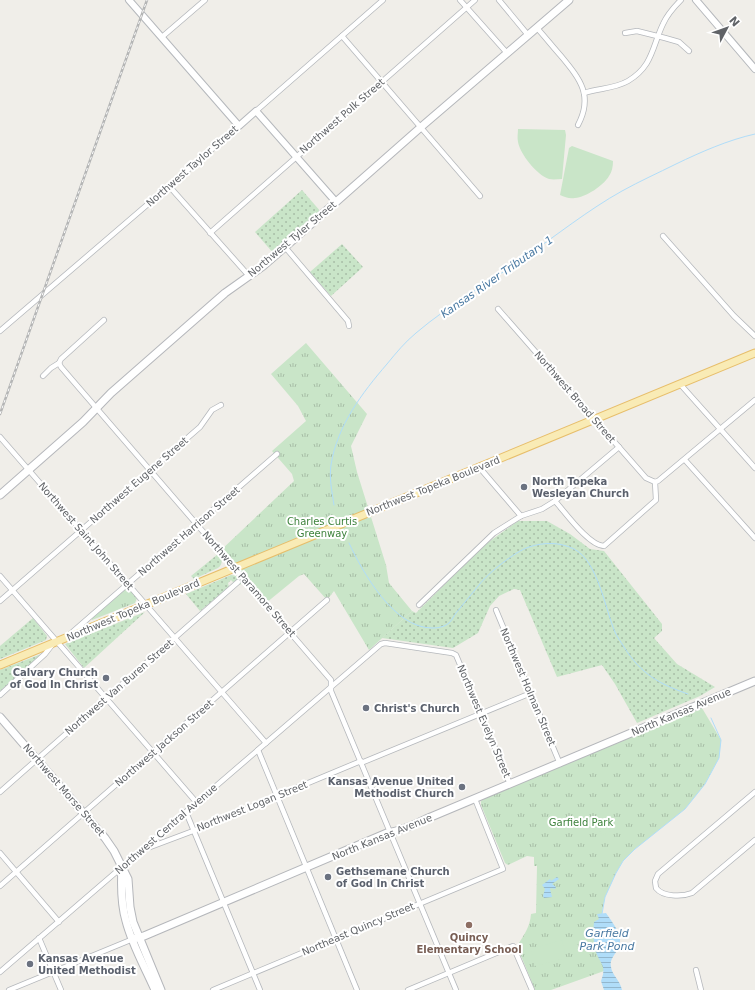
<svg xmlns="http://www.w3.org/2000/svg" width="755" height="990" viewBox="0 0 755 990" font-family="'DejaVu Sans',sans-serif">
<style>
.grass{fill:url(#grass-dots)}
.park{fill:url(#park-tufts)}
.garden{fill:#c9e5c8}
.water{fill:url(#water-rules)}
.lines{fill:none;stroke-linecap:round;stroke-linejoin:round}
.stream{stroke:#b0ddf9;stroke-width:1}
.minor-casing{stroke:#b5b8bc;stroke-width:6}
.tertiary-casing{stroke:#b5b8bc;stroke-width:8}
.secondary-casing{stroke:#b5b7bb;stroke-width:9}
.primary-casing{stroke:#e7be6b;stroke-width:9}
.minor{stroke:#fff;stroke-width:4.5}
.tertiary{stroke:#fff;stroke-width:6}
.secondary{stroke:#fff;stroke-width:7}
.primary{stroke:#f9ebb5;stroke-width:7}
.rail-casing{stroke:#b4b5b5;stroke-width:2.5}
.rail{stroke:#fff;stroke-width:1;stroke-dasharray:3;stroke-linecap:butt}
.worship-dot{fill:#6b7280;stroke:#fff;stroke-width:1.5}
.education-dot{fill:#8d6e63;stroke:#fff;stroke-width:1.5}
.labels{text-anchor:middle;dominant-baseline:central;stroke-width:4;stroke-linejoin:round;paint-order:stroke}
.street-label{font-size:10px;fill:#606367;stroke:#fff}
.worship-label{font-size:10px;font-weight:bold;fill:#5b616d;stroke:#fff;text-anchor:start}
.park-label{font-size:10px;fill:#3d823c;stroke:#fff}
.education-label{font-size:10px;font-weight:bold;fill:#785e54;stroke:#fff}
.water-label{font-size:11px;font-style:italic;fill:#4979a2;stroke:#fff}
</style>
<defs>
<pattern id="grass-dots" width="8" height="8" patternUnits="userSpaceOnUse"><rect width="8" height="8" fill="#c9e5c8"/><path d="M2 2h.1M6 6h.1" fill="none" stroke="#a7bda6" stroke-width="1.8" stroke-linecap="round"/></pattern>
<pattern id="park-tufts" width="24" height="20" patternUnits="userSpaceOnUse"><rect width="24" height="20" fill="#c9e5c8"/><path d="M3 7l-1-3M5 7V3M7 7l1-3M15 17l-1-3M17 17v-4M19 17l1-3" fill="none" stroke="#a7bda6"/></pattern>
<pattern id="water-rules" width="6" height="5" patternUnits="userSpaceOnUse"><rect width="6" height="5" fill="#b0ddf9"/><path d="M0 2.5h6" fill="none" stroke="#93b7cd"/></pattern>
</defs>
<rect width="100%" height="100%" fill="#f0eee9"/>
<!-- grass -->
<g class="grass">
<polygon points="302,190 321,212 274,254 255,232"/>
<polygon points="342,244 363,267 331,296 310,272"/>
<polygon points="518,521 547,521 570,534 590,549 604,551 662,624 662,631 654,638 677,664 715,687 700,696 637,723 615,684 602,665 557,677 520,590 514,589 499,596 490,606 478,633 453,648 382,638 412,611 416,613 483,546"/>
<path d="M218,554C223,558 223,564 218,568L194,579L191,576Z"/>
<polygon points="231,575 237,576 243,582 240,585 236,581 233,582 231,580 228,583 229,587 200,611 186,594"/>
<polygon points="145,612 84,668 65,644"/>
<polygon points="33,618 47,636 46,640 0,659 0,646"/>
<polygon points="44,653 0,691 0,670"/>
</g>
<!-- park -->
<g class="park">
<polygon points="306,343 367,414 351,446 357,472 386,565 389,583 412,611 369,650 334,591 327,600 304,574 299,576 266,603 220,551 294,481 292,474 272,451 306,421 298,406 271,374"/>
<polygon points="126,588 129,588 137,598 135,603 92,620 91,618"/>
<path d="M702,708L721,740L719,758L705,784L685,809L635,849L623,861L616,873L605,897L602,913L606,965L604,971L551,990H535L517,946C524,935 530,927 531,914L536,913L537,866H534V857L527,856L508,865L505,863L481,805V801L492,795Z"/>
</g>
<!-- garden -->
<g class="garden">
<path d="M518,129L565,130L566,135L562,179C558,179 554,180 549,179C537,175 520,154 518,142C517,137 518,133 518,129Z"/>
<path d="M572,146L613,161C613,166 612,172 609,176C603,186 586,197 575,198C569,199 565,197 560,195L569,148Z"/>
<polygon points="613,818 618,827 602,836 598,827"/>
<polygon points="562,940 566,958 535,966 531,949"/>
</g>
<!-- water -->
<g class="water">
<polygon points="557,877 559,879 552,884 556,887 555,889 551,888 550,889 552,897 544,898 543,896 545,889 542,885 550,879 551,881"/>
<path d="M606,913C612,922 624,936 619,947C616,954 609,959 611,967C612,975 620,980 622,990H604L601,981C608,964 598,963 595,948C593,940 593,930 594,922L599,919L597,914Z"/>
</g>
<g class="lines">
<!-- stream -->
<g class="stream">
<path d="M334,505C332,492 329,478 331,465C337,426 362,393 387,364C396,353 405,342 416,333C450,304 489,283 525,257C557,235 588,210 622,191C640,181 658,173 676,164C701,152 728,140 755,134"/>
<path d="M349,543C363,573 394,628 432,628C438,628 444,627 449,623C452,620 454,616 456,613C464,604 471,594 479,585C488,573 516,551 529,547C544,542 560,542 574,549C598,561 605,609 615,632C617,637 621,642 624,647C641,674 659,684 688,694"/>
<polyline points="602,914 605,897 616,873 623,861 635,849 685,809 705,784 719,758 721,740 711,718"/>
</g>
<!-- minor casing -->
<g class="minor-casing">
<g id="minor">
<polyline points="460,0 507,53"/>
<polyline points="499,0 528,35"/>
<path d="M537,28C545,37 553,47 561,56C579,78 594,95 578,125"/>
<polyline points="625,33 637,31 665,38 679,42 689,51"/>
<polyline points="342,36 480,196"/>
<polyline points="162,37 205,0"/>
<path d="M584,93C599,88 614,89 628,81C653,66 652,47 663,24C667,15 674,7 681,0"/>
<polyline points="256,111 383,0"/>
<polyline points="169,186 249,276"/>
<polyline points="210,233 475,0"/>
<polyline points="663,236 734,316 755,336"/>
<polyline points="285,247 348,321 349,326"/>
<polyline points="498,309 646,478 655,482"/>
<polyline points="0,331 239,126"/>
<polyline points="59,363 61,367 331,680 331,691 456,990"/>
<polyline points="43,376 51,368 59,363 61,359 104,320"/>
<polyline points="680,384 755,468"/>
<polyline points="0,437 266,743"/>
<polyline points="685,460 755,538"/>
<polyline points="479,467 521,516"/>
<polyline points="655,482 658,481 755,400"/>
<path d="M555,501C565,512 589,546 604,546L656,500L655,482"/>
<polyline points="0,576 197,803"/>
<polyline points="0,601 200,427 212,410 221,405"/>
<polyline points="419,605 494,533 521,516 542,509 555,501 619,447"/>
<polyline points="496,610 560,764"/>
<polyline points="69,635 277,454"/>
<polyline points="0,695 45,654 52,645"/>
<polyline points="258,750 357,990"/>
<polyline points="361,763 531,693"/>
<polyline points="0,792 238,582"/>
<path d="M755,792L658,874L655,881L656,888C663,897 682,897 692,893L755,840"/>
<polyline points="186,812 260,990"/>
<polyline points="145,849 193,831 361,761"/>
<polyline points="0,853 59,922"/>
<polyline points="0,886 327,600"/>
<polyline points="39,938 61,990"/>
<polyline points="696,970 701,990"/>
<polyline points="0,972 381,644 385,643 452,653 456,655 510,784"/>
<polyline points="9,990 133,939"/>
<polyline points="213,990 503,869 475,799"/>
<polyline points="408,990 513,946 532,990"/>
</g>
</g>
<!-- tertiary casing -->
<g class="tertiary-casing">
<g id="tertiary">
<polyline points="129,0 239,126 256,111 336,202"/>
<polyline points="696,0 755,69"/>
</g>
</g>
<!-- secondary casing -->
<g class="secondary-casing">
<g id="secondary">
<polyline points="0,495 83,422 111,393 225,293 263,266 285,247 421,127 569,0"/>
<polyline points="0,717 105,838 114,851 128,879 130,907 133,922 161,990"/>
<path d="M122,868C121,885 121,904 126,921C132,945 145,967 155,990"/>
<path d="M133,939L144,936L387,833C401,831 414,825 426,819L755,681"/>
</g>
</g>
<!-- primary casing -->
<g class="primary-casing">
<polyline id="primary" points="0,665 755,353"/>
</g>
<!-- minor -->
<use href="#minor" class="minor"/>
<!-- tertiary -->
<use href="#tertiary" class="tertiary"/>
<!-- secondary -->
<use href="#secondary" class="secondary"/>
<!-- primary -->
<use href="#primary" class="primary"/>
<!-- rail casing -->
<g class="rail-casing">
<polyline id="rail" points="0,414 147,0"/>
</g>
<!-- rail -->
<use href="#rail" class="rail"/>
</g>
<!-- markers -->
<g class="worship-dot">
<circle cx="524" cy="487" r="4"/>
<circle cx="106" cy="678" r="4"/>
<circle cx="366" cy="708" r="4"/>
<circle cx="462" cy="787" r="4"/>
<circle cx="328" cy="877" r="4"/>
<circle cx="30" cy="964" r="4"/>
</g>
<circle class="education-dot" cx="469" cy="925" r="4"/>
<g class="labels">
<!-- street labels -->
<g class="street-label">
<text transform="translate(342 116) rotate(-41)">Northwest Polk Street</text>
<text transform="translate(192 166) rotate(-41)">Northwest Taylor Street</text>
<text transform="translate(292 239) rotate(-40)">Northwest Tyler Street</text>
<text transform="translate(575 397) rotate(49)">Northwest Broad Street</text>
<text transform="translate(139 480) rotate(-41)">Northwest Eugene Street</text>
<text transform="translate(433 486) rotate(-22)">Northwest Topeka Boulevard</text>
<text transform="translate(189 531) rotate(-41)">Northwest Harrison Street</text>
<text transform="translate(86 536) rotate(49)">Northwest Saint John Street</text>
<text transform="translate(249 584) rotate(49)">Northwest Paramore Street</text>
<text transform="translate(133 610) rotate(-23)">Northwest Topeka Boulevard</text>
<text transform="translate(119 687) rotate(-41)">Northwest Van Buren Street</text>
<text transform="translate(528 687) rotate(67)">Northwest Holman Street</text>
<text transform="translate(681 712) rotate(-23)">North Kansas Avenue</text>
<text transform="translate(484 721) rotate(67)">Northwest Evelyn Street</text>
<text transform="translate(164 743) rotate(-41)">Northwest Jackson Street</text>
<text transform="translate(64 790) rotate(49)">Northwest Morse Street</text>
<text transform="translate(252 806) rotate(-22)">Northwest Logan Street</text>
<text transform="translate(166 829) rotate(-41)">Northwest Central Avenue</text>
<text transform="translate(382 837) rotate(-22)">North Kansas Avenue</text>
<text transform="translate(358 929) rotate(-23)">Northeast Quincy Street</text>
</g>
<!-- worship labels -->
<g class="worship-label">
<text x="532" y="481">North Topeka<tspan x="532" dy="12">Wesleyan Church</tspan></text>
<text x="98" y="672" text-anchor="end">Calvary Church<tspan x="98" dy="12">of God In Christ</tspan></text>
<text x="374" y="708">Christ's Church</text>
<text x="454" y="781" text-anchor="end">Kansas Avenue United<tspan x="454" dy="12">Methodist Church</tspan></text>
<text x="336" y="871">Gethsemane Church<tspan x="336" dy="12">of God In Christ</tspan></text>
<text x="38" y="958">Kansas Avenue<tspan x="38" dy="12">United Methodist</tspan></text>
</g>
<!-- park labels -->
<g class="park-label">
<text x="322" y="521">Charles Curtis<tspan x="322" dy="12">Greenway</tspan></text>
<text x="581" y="822">Garfield Park</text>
</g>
<!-- education labels -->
<g class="education-label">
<text x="469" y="937">Quincy<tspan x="469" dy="12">Elementary School</tspan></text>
</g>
<!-- water labels -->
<g class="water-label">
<text transform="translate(497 277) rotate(-35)">Kansas River Tributary 1</text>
<text x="607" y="933">Garfield<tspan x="607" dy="13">Park Pond</tspan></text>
</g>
</g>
<!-- north arrow -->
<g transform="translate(727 28) rotate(49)" stroke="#ffffff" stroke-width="3" paint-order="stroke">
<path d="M0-3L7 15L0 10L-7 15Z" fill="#606367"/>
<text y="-6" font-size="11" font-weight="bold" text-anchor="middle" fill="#606367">N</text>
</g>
</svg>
